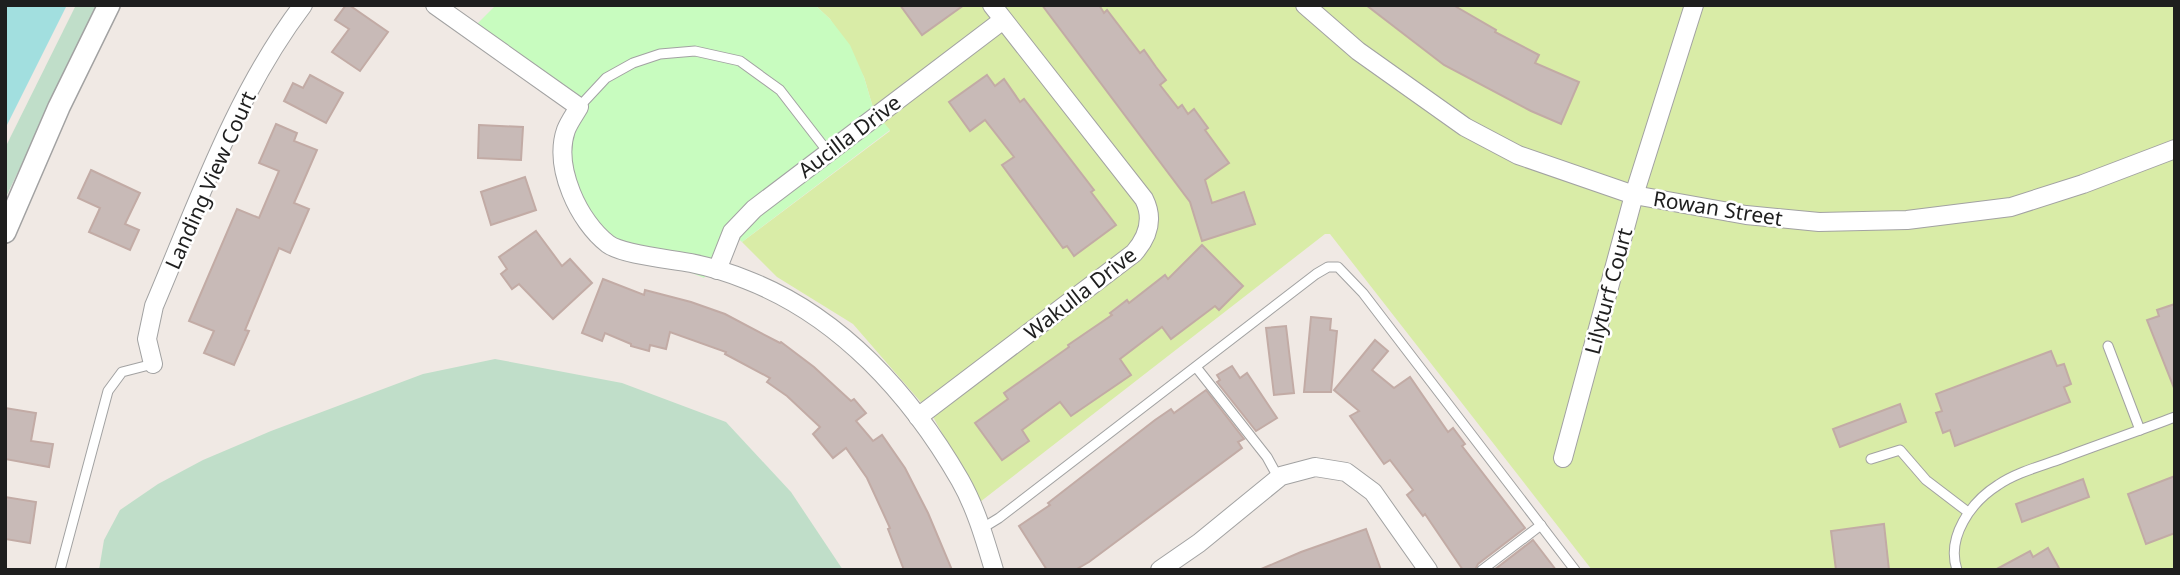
<svg xmlns="http://www.w3.org/2000/svg" width="2180" height="575" viewBox="0 0 2180 575" font-family="'Noto Sans',sans-serif">
<style>
.grass{fill:#d9eca7}
.wetland{fill:#c0dec9}
.park{fill:#c8fcbf}
.water{fill:#a2dfdf}
.building{fill:#c8bab7;stroke:#c2aba5;stroke-width:2}
.lines{fill:none;stroke-linecap:round;stroke-linejoin:round}
.service-casing{stroke:#a2a2a2;stroke-width:11}
.minor-casing{stroke:#a2a2a2;stroke-width:20}
.tertiary-casing{stroke:#a2a2a2;stroke-width:24}
.service{stroke:#fff;stroke-width:9}
.minor{stroke:#fff;stroke-width:18}
.tertiary{stroke:#fff;stroke-width:21}
.labels{text-anchor:middle;dominant-baseline:central;stroke-width:5;stroke-linejoin:round;paint-order:stroke}
.street-label{font-size:21px;fill:#1e1e1e;stroke:#fff}
</style>
<rect width="100%" height="100%" fill="#f0e9e4"/>
<!-- grass -->
<polygon class="grass" points="815,5 2175,5 2175,570 1592,570 1330,234 1325,234 980,502 932,415 853,324 777,277 742,242 890,131 874,111 864,77 830,19"/>
<!-- wetland -->
<g class="wetland">
<polygon points="76,5 98,5 5,199 5,148"/>
<polygon points="495,359 622,383 726,422 791,492 843,570 99,570 104,540 120,510 158,484 203,460 271,431 423,374"/>
</g>
<!-- park -->
<polygon class="park" points="496,5 815,5 830,19 850,45 864,77 874,111 890,130 742,242 734,235 704,278 589,230 563,180 574,105 475,26"/>
<!-- water -->
<polygon class="water" points="5,5 67,5 5,129"/>
<!-- building -->
<g class="building">
<polygon points="346,5 349,5 388,32 360,71 332,52 349,29 335,20"/>
<polygon points="900,5 964,5 922,35"/>
<polygon points="1042,5 1099,5 1104,13 1107,10 1140,53 1144,50 1156,67 1166,80 1160,85 1178,108 1182,105 1188,114 1194,109 1208,128 1205,130 1229,163 1205,180 1212,203 1244,192 1255,224 1202,241 1190,202"/>
<polygon points="1366,5 1453,5 1496,30 1495,32 1539,55 1535,63 1579,82 1561,124 1531,111 1444,65"/>
<polygon points="310,75 343,93 326,123 284,101 293,83 303,88"/>
<polygon points="987,75 995,86 1004,79 1020,102 1024,99 1094,190 1091,192 1116,225 1074,256 1067,246 1063,248 1002,165 1014,157 985,120 970,131 949,102"/>
<polygon points="276,124 297,133 294,141 317,150 294,203 309,209 290,253 279,248 245,330 249,331 234,365 204,353 214,331 189,321 237,209 259,218 279,171 259,163"/>
<polygon points="479,125 523,127 521,160 478,158"/>
<polygon points="91,170 140,193 125,224 139,230 130,250 89,232 100,208 78,198"/>
<polygon points="525,177 536,210 491,225 481,192"/>
<polygon points="536,231 562,266 570,259 592,283 553,319 519,284 512,289 501,274 507,269 499,257"/>
<polygon points="1202,245 1243,286 1219,310 1215,306 1171,339 1162,327 1120,359 1131,375 1071,416 1060,402 1022,430 1029,441 1002,460 975,423 1008,399 1004,393 1069,347 1068,345 1112,315 1110,313 1127,300 1129,303 1165,275 1168,279"/>
<polygon points="603,279 644,295 645,290 691,302 725,314 780,343 781,342 814,367 851,401 854,399 866,413 856,421 873,441 882,435 905,468 928,513 952,570 904,570 888,529 890,528 867,478 846,448 833,458 813,434 820,427 787,396 767,382 770,378 725,354 726,352 670,332 666,349 650,345 649,351 631,346 631,344 605,333 602,341 582,333"/>
<polygon points="2175,304 2175,388 2174,388 2147,320 2159,316 2157,310"/>
<polygon points="1311,317 1331,319 1330,330 1337,331 1331,392 1304,392"/>
<polygon points="1286,326 1294,393 1274,395 1266,328"/>
<polygon points="1375,340 1388,351 1372,370 1394,388 1410,377 1448,432 1453,428 1465,444 1462,446 1525,528 1478,564 1475,570 1463,570 1425,514 1423,516 1407,495 1413,490 1390,460 1384,464 1350,416 1359,411 1334,390"/>
<polygon points="2051,351 2057,366 2064,364 2071,384 2064,387 2070,402 1955,446 1950,430 1943,433 1936,413 1942,411 1936,394"/>
<polygon points="1232,366 1240,378 1247,373 1277,418 1256,431 1217,382 1220,380 1217,375"/>
<polygon points="1206,390 1244,439 1238,442 1242,448 1089,562 1075,570 1047,570 1019,526 1050,505 1048,503 1155,420 1171,409 1174,413"/>
<polygon points="1900,404 1906,422 1840,447 1833,429"/>
<polygon points="5,408 36,413 31,441 53,444 49,467 5,459"/>
<polygon points="2175,476 2175,533 2146,544 2128,494"/>
<polygon points="2083,479 2089,497 2022,522 2016,504"/>
<polygon points="5,497 36,502 30,543 5,539"/>
<polygon points="1884,524 1889,570 1836,570 1831,531"/>
<polygon points="1366,529 1381,570 1259,570 1301,552"/>
<polygon points="1533,540 1556,570 1494,570"/>
<polygon points="2048,548 2060,570 1995,570 2030,551 2033,557"/>
</g>
<g class="lines">
<!-- service casing -->
<g class="service-casing">
<g id="service">
<polyline points="579,107 606,78 633,63 660,54 695,51 740,61 780,90 828,152"/>
<polyline points="2108,346 2140,430"/>
<polyline points="1196,367 1267,457 1279,479"/>
<polyline points="1871,459 1900,450 1926,480 1968,512"/>
<polyline points="981,529 999,518 1316,274 1328,267 1338,267 1363,293 1575,570"/>
<polyline points="60,570 108,391 122,372 153,364"/>
<polyline points="1482,570 1541,525"/>
<path d="M1957,570C1946,537 1971,502 1998,485C2017,472 2042,466 2063,458C2100,444 2138,431 2175,417"/>
</g>
</g>
<!-- minor casing -->
<g class="minor-casing">
<g id="minor">
<path d="M435,5L579,107C575,114 569,122 566,130C553,167 579,222 608,244C623,255 671,259 691,263C710,267 730,273 747,280C840,316 911,395 960,480C976,508 985,540 994,570"/>
<polyline points="1305,5 1358,51 1465,127 1518,155 1634,195 1746,215 1819,222 1907,220 2011,207 2083,184 2175,149"/>
<polyline points="717,270 732,232 754,209 1003,20"/>
<path d="M153,364L147,339L154,306C197,205 236,93 303,5"/>
<path d="M918,417L1134,253C1148,237 1154,219 1144,199L992,5"/>
<polyline points="1563,458 1634,195 1694,5"/>
<polyline points="1160,570 1199,543 1281,476 1315,467 1346,472 1373,492 1428,570"/>
</g>
</g>
<!-- tertiary casing -->
<g class="tertiary-casing">
<polyline id="tertiary" points="5,232 59,107 109,5"/>
</g>
<!-- service -->
<use href="#service" class="service"/>
<!-- minor -->
<use href="#minor" class="minor"/>
<!-- tertiary -->
<use href="#tertiary" class="tertiary"/>
</g>
<g class="labels">
<!-- street labels -->
<g class="street-label">
<text transform="translate(849 136) rotate(-37)">Aucilla Drive</text>
<text transform="translate(210 180) rotate(-66)">Landing View Court</text>
<text transform="translate(1718 208) rotate(9)">Rowan Street</text>
<text transform="translate(1608 291) rotate(-75)">Lilyturf Court</text>
<text transform="translate(1080 293) rotate(-38)">Wakulla Drive</text>
</g>
</g>
<!-- border -->
<rect width="2180" height="575" fill="none" stroke="#1e1e1e" stroke-width="14"/>
</svg>
